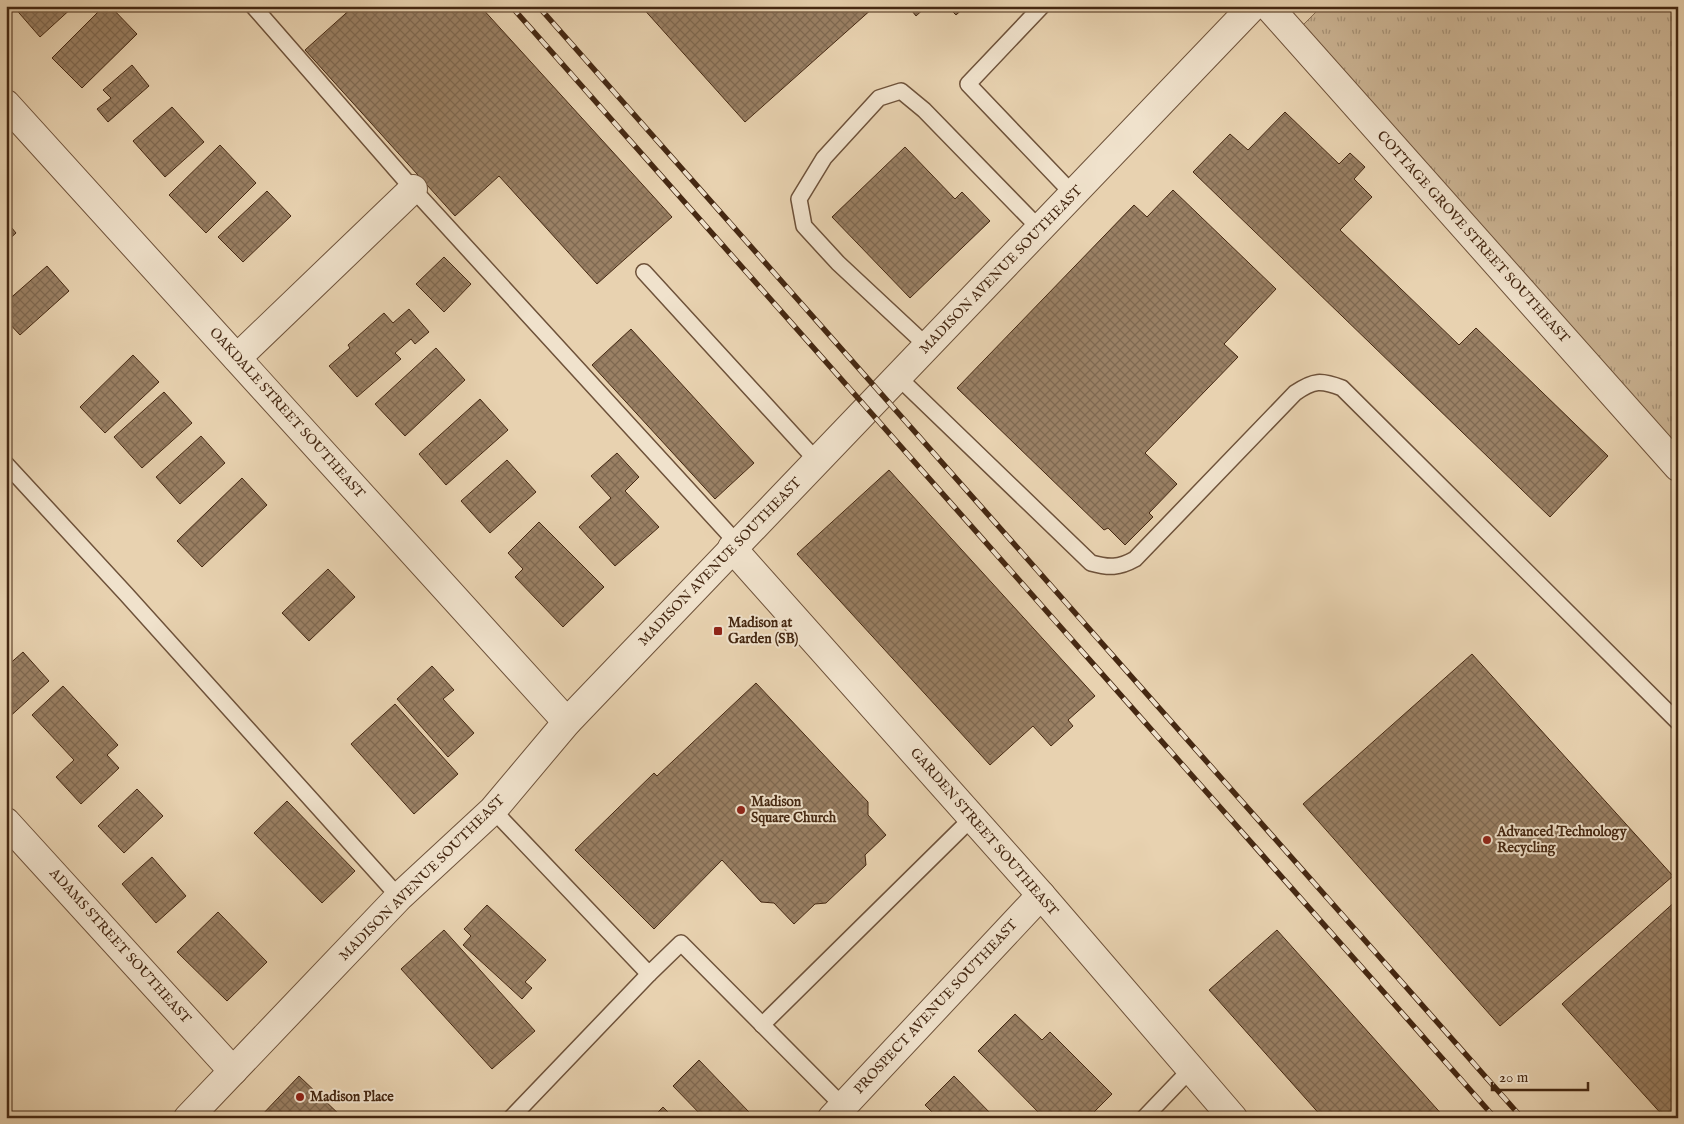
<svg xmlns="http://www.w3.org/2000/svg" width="1684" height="1124" viewBox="0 0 1684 1124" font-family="'IM FELL English',serif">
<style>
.grass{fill:url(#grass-tufts);stroke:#886e54}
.building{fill:url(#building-cross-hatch);stroke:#452812}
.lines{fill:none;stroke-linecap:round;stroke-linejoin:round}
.service-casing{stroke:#6e523a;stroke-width:18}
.minor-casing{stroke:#6e523a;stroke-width:30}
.tertiary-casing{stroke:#6e523a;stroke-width:30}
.service{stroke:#f0e2cc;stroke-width:15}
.minor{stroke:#f0e2cc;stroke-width:28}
.tertiary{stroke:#f0e2cc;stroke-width:28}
.rail-casing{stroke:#452812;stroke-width:5.5}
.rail{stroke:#f0e2cc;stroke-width:4;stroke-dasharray:11;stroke-linecap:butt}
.poi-dot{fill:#8f2418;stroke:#f0e2cc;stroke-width:2}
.labels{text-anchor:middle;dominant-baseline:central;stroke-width:4;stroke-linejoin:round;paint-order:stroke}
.street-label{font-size:14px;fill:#452812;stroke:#f0e2cc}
.poi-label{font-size:14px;font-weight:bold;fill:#452812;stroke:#f0e2cc;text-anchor:start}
</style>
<defs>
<pattern id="grass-tufts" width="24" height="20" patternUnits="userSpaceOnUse" patternTransform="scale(1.25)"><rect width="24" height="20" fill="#ccb595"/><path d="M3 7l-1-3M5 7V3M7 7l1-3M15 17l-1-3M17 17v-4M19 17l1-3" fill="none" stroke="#a79378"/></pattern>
<pattern id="building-cross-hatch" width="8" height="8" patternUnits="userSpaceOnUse" patternTransform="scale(1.25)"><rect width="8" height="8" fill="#9a8064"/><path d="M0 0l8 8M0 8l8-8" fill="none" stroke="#7f6951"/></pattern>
</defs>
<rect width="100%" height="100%" fill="#e8d2b0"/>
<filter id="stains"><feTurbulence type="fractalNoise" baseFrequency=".004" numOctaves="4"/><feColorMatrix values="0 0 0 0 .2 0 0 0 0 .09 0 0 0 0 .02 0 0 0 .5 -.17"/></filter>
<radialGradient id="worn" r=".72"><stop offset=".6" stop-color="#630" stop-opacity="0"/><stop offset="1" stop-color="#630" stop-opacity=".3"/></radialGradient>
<!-- grass -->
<polygon class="grass" points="1322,6 1678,6 1678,451 1301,27"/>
<!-- building -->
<g class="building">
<polygon points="13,6 74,6 40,37"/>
<polygon points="104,6 110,6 137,34 82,88 52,58"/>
<polygon points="354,6 480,6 672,217 597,284 499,176 455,216 305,50"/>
<polygon points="641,6 871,6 873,8 745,122"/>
<polygon points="908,6 927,6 916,16"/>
<polygon points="947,6 966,6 956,15"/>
<polygon points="132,65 149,86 108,122 97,109 111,98 103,90"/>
<polygon points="172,107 204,142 165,177 133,141"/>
<polygon points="1285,112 1339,164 1350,153 1365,167 1354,179 1372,197 1340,230 1459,345 1476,328 1608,456 1550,517 1193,172 1230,134 1248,150"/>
<polygon points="220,145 256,183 206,233 169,195"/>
<polygon points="905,147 955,199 962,192 990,221 910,298 832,217"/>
<polygon points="1173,190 1276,289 1224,344 1238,357 1145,453 1177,484 1149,513 1153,517 1125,545 1108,528 1104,530 957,388 1134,205 1147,217"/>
<polygon points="267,191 291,216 243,262 218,237"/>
<polygon points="6,221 16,233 6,242"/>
<polygon points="444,257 471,284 444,312 416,284"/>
<polygon points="47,266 69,291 20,335 6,320 6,302"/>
<polygon points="409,309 429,332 415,344 411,339 395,353 401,359 357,397 329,366 350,348 348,345 384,313 393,323"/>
<polygon points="631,329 754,463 715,499 592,365"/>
<polygon points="436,348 465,380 405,436 375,404"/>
<polygon points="133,355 159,382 105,433 80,407"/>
<polygon points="164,392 192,423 142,468 114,437"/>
<polygon points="480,399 508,430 446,485 419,454"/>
<polygon points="201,436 225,463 180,504 156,477"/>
<polygon points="617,453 639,477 625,491 659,527 615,566 579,527 611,498 591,476"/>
<polygon points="507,460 536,492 490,533 461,501"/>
<polygon points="889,470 1095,696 1068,720 1073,726 1051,746 1033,726 990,765 797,554"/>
<polygon points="242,478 267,505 202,567 177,541"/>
<polygon points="539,522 604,587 563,627 515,577 523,569 508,553"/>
<polygon points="328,569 355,597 309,641 282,613"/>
<polygon points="23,652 49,681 6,720 6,667"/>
<polygon points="1472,654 1673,876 1500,1026 1303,804"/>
<polygon points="432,666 454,690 443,699 474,733 448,757 397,699"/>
<polygon points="756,683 868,802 868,815 886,835 865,855 866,865 826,903 815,904 794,924 774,903 761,902 722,860 654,929 575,850 654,773 657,776"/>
<polygon points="63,686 118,745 107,755 119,768 81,804 56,777 74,760 32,715"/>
<polygon points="395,704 458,774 414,814 351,744"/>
<polygon points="137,789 163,816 124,853 98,826"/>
<polygon points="287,801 355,871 322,903 254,833"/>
<polygon points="152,857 186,896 156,923 122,884"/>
<polygon points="1678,899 1678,1118 1665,1118 1562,1004"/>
<polygon points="487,905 546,960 525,982 532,988 522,999 463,945 471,936 464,929"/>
<polygon points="218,912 267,962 227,1001 177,952"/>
<polygon points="444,930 535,1031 492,1069 401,969"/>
<polygon points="1277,930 1445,1118 1323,1118 1209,990"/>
<polygon points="1015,1014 1042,1040 1050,1032 1112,1094 1088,1118 1044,1118 978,1051"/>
<polygon points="699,1060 749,1112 743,1118 704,1118 673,1086"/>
<polygon points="299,1076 343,1118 259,1118"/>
<polygon points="954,1076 995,1118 938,1118 925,1105"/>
<polygon points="663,1107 674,1118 652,1118"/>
</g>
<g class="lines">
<!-- service casing -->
<g class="service-casing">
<g id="service">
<polyline points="253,6 413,189 737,543"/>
<polyline points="1042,6 968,84 1073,194"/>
<polyline points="644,272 817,461"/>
<polyline points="927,346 838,263 804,226 799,199 824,158 879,98 901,91 924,110 1040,229"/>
<path d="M898,377L1091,563C1109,568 1119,568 1135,559L1295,393C1314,380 1321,380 1342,388L1678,722"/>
<polyline points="6,464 126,594 399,897"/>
<polyline points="493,810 649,974 681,943 843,1106"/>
<polyline points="762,1025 972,818"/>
<polyline points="511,1118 649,974"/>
<polyline points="1144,1118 1191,1069"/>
</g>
</g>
<!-- minor casing -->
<g class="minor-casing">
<g id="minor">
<polyline points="1268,6 1678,467"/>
<polyline points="237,358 413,189"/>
<polyline points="732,548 1041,895 1233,1118"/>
<polyline points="6,822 233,1071"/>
<polyline points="832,1118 1041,895"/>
</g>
</g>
<!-- tertiary casing -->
<g class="tertiary-casing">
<g id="tertiary">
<polyline points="6,104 567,722"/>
<polyline points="188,1118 399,897 493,810 567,722 1253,6"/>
</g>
</g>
<!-- service -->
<use href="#service" class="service"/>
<!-- minor -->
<use href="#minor" class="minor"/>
<!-- tertiary -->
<use href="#tertiary" class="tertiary"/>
<!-- rail casing -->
<g class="rail-casing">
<g id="rail">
<polyline points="511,6 1495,1118"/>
<polyline points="538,6 1522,1118"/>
</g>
</g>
<!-- rail -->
<use href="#rail" class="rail"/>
</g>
<!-- markers -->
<g class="poi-dot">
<rect x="713" y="626" width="10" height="10" rx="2.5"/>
<circle cx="741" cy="810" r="5"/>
<circle cx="1487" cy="840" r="5"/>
<circle cx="300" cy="1097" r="5"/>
</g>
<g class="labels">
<!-- street labels -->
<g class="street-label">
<text transform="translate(1473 237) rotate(48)">COTTAGE GROVE STREET SOUTHEAST</text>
<text transform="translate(1001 270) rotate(-46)">MADISON AVENUE SOUTHEAST</text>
<text transform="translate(287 413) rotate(48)">OAKDALE STREET SOUTHEAST</text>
<text transform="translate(720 562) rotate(-46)">MADISON AVENUE SOUTHEAST</text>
<text transform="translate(984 832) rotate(49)">GARDEN STREET SOUTHEAST</text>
<text transform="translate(422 878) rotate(-45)">MADISON AVENUE SOUTHEAST</text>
<text transform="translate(120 946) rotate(48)">ADAMS STREET SOUTHEAST</text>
<text transform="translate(936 1007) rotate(-47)">PROSPECT AVENUE SOUTHEAST</text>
</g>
<!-- poi labels -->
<g class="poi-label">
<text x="728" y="623">Madison at<tspan x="728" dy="16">Garden (SB)</tspan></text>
<text x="751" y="802">Madison<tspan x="751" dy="16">Square Church</tspan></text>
<text x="1497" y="832">Advanced Technology<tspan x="1497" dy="16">Recycling</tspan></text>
<text x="310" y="1097">Madison Place</text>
</g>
</g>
<!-- margin -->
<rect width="1684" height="1124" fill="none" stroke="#e8d2b0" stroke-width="25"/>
<rect x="8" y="8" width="1669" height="1109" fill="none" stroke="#452812" stroke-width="2.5"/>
<rect x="12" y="12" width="1659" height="1099" fill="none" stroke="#452812"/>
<!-- scale -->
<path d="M1492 1082v8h96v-8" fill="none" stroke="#452812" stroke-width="2.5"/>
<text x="1499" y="1082" font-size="15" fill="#452812" stroke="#f0e2cc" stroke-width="4" paint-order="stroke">20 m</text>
<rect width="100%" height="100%" filter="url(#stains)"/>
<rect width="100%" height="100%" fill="url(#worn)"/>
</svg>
